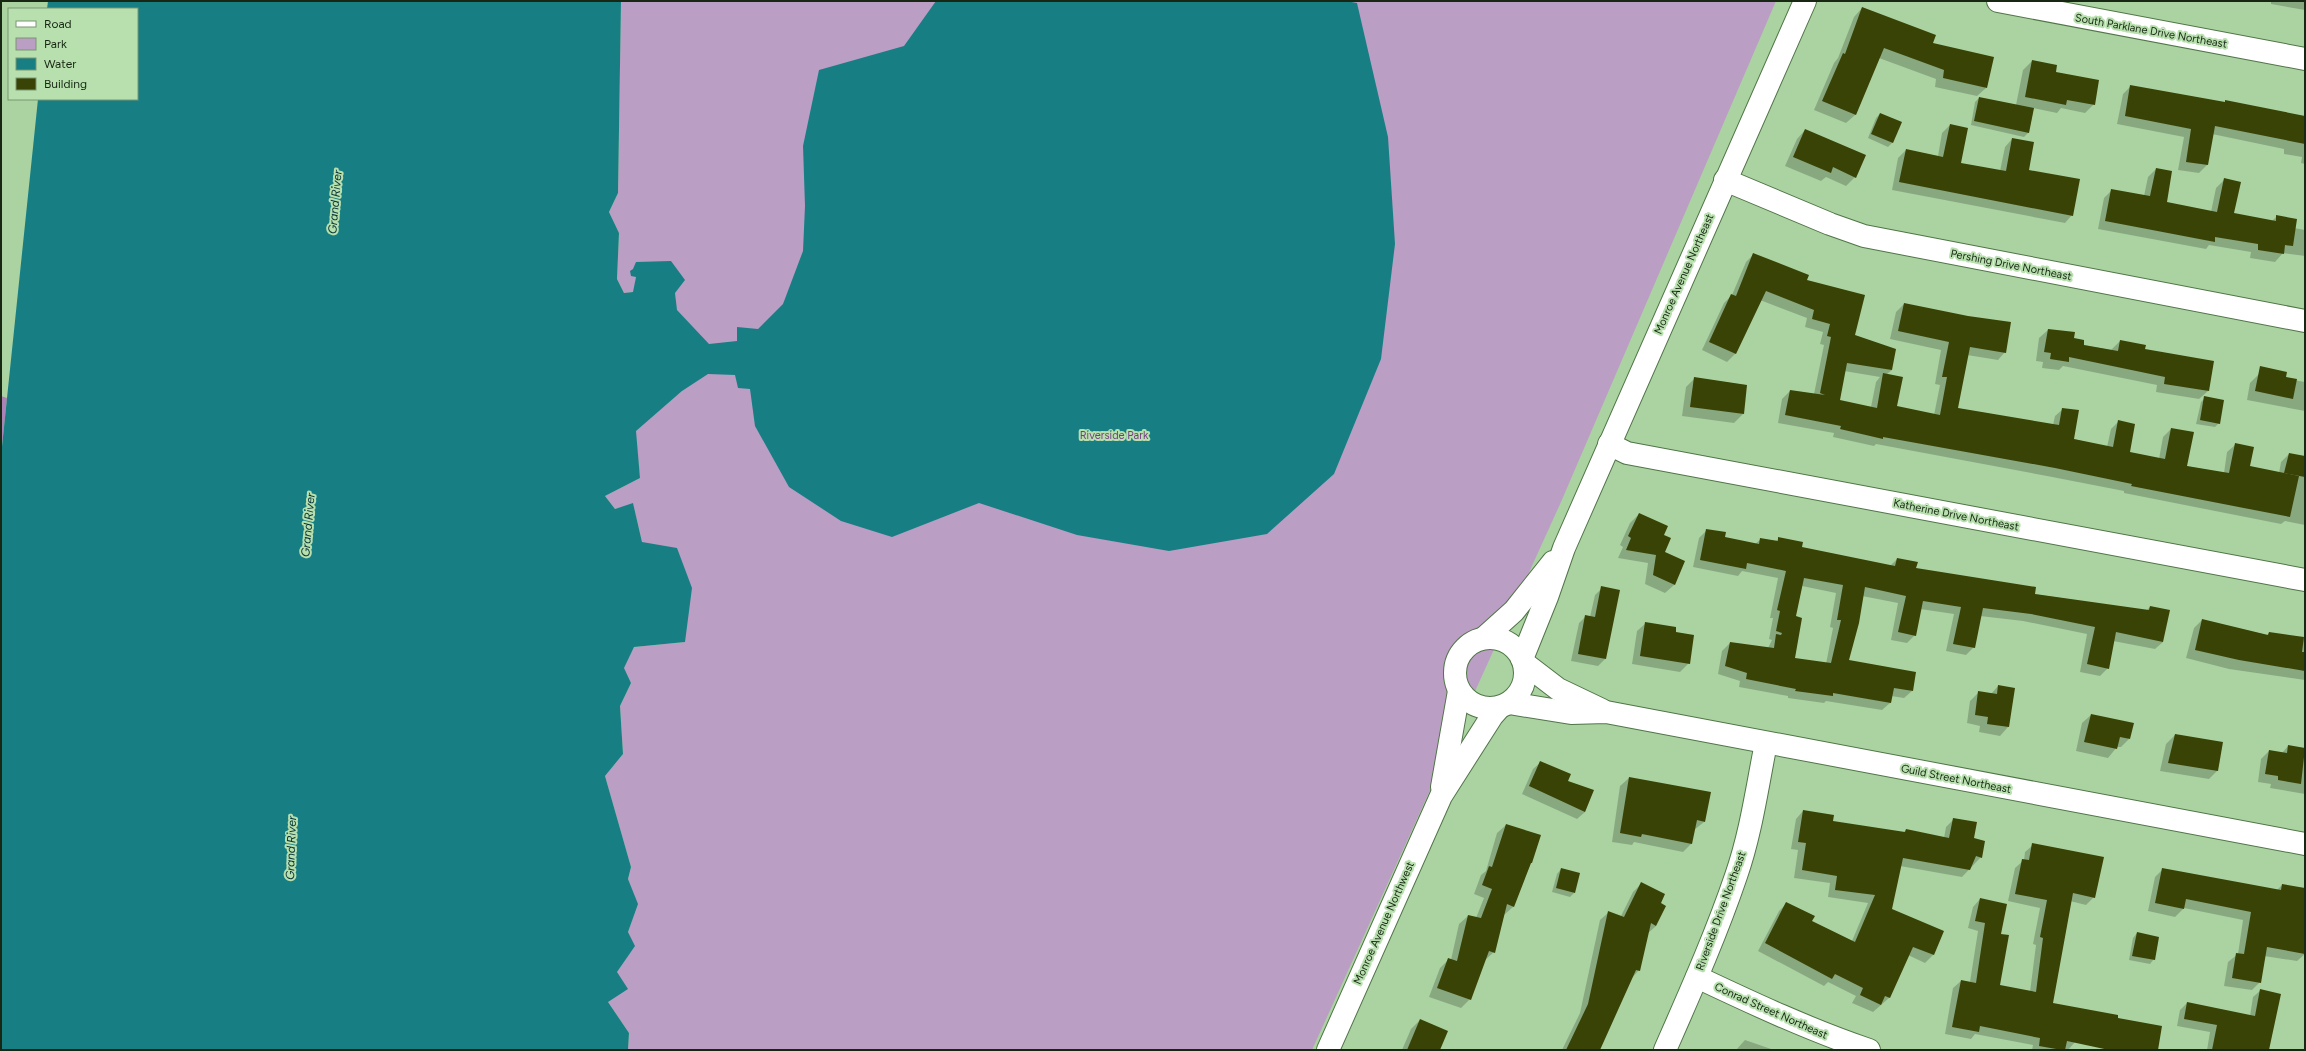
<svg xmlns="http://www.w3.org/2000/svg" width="2306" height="1051" viewBox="0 0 2306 1051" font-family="Figtree,sans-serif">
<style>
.green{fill:#bb9ec3}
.forest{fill:#ac83b6}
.water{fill:#177f84}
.shadow{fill:#0003;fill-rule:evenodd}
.building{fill:#394306;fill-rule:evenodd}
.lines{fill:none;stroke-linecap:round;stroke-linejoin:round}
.minor-casing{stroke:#507547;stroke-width:24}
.major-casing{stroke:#507547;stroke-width:24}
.minor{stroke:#fff;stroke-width:22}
.major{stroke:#fff;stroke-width:22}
.labels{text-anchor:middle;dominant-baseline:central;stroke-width:4;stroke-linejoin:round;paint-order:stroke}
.street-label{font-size:11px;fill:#172713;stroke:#b8e0ae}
.park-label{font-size:11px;fill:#733f80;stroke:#b8e0ae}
.water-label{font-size:12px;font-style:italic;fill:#063436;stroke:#b8e0ae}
</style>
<rect width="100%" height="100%" fill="#abd3a1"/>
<!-- green -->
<polygon class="green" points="621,1 1776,1 1561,502 1312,1050 628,1050 629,1033 608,1002 617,972 634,946 628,932 637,904 628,879 631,867 605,776 623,754 620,706 631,683 623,668 634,647 685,642 642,542 633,504 615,509 605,496 640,478 635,431 682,391 675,293 636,277 634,292 624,293 617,279 619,233 609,212 618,193"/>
<!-- forest -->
<polygon class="forest" points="1,396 7,398 1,456"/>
<!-- water -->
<polygon class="water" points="48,1 621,1 618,193 609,212 619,233 617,279 624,293 633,292 636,277 631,276 630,271 633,269 636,262 671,261 685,280 675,293 677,310 709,344 737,341 737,327 758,329 783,304 803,251 805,206 803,146 819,70 904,46 936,1 1346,1 1357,3 1388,137 1395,244 1381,359 1334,474 1267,534 1169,551 1077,535 979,503 892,537 841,521 789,487 755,426 750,389 738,388 735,375 708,374 682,391 636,431 640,478 605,496 615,509 633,503 642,542 677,548 692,588 685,642 634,647 624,668 631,683 620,706 623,754 605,776 631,867 628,879 638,904 628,932 635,946 617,972 628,989 608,1002 629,1033 628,1050 1,1050 1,456 38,99 137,99 137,9 47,9"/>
<!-- shadow -->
<g class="shadow">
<polygon points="2271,1 2305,1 2305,10 2271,4"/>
<polygon points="1862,8 1932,44 1986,88 1977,96 1935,87 1936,79 1879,58 1855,115 1846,123 1814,110 1834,63 1838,58 1854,17"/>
<polygon points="2032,61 2055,72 2094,104 2085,113 2061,108 2057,113 2033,108 2028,133 2024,137 1971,125 1975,102 1979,98 2016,105 2023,70"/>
<polygon points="2131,86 2305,117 2305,164 2301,163 2302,157 2284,154 2284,149 2212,134 2207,165 2199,173 2178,170 2184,137 2117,124 2123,94"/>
<polygon points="1880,114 1901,123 1892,143 1888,147 1868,138 1876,118"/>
<polygon points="1950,125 1959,164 2000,171 2005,147 2012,139 2028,170 2072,215 2065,223 1892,190 1898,158 1906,150 1938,156 1942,133"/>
<polygon points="1805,130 1855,177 1846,186 1826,177 1821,181 1785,166 1797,139"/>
<polygon points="2156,169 2165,203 2211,212 2216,188 2224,180 2233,214 2272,221 2277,216 2294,228 2305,230 2305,256 2283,253 2275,262 2250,258 2251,252 2209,245 2206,249 2098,229 2104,198 2112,190 2144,196 2148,177"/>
<path d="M1754,254L1805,280L1854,335L1892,370L1887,374L1896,407L1934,415L1940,385L1935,384L1941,350L1890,339L1896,312L1904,304L2005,352L1998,360L1967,355L1956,408L2053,425L2055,416L2063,409L2073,439L2107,447L2111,429L2119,421L2129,453L2159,459L2163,437L2171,429L2186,466L2224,473L2227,452L2235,445L2249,467L2279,473L2281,462L2289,454L2305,457V525L2285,521L2281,524L2124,493V491L2047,476L1876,444L1874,446L1833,437L1834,433L1778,423L1782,399L1790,391L1814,394L1824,345L1820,344L1823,332L1805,327L1807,318L1760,300L1735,354L1727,362L1702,350L1724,303L1732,295L1746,262ZM1844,371L1880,377L1876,382L1871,407L1838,401Z"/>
<polygon points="2048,330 2083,345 2111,350 2120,341 2208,391 2199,399 2156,392 2157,385 2063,366 2059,370 2042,368 2043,362 2036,361 2039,338"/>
<polygon points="2259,374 2305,382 2305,411 2247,400 2250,383"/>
<polygon points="1695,378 1746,385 1743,414 1734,423 1682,416 1686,387"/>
<polygon points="2205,398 2219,423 2215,427 2196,424 2201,402"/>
<polygon points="1639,514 1663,535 1663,553 1684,562 1674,585 1665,593 1645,584 1648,563 1618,558 1623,547 1620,545 1630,523"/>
<path d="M1707,530L1724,538L1755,544L1761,539L1776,541L1779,538L1801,548L1890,566L1897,559L1915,569L2034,594L2146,611L2150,607L2163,642L2155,649L2113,641L2108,668L2100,676L2080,672L2087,634L2023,621L1980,616L1974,647L1966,655L1946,651L1954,614L1920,609L1915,635L1907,643L1891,640L1898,603L1862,596L1848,661L1912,691L1904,698L1891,696L1890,703L1882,710L1826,701L1824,703L1788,698V696L1739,687L1740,681L1718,674L1722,651L1730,643L1768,648L1772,640L1769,639L1773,618H1770L1778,578L1742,571L1738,576L1693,567L1699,538ZM1802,586L1836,593L1830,627L1833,628L1826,664L1794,659L1795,617Z"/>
<polygon points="1602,588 1605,659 1598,666 1571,661 1579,623 1586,616 1590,617 1595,595"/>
<polygon points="2202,620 2267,635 2269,633 2305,639 2305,680 2229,669 2186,658 2194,628"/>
<polygon points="1646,623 1675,633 1689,663 1680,672 1632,664 1637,631"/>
<polygon points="1998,686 2008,727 2000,736 1979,732 1980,726 1967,723 1970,701 1979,692 1991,694"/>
<polygon points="2091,715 2129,739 2121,747 2117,747 2108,758 2076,751 2082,723"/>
<polygon points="2175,735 2218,770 2209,779 2160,771 2166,744"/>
<polygon points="2288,746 2305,749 2305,794 2270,788 2271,784 2258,782 2261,759 2269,751 2282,753"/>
<polygon points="1541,762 1567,781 1593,791 1585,812 1577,819 1522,794 1533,769"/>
<polygon points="1629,778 1704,822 1694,830 1691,844 1683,852 1634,842 1632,845 1612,842 1620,786"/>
<polygon points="1803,811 1832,822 1903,833 1906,830 1944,838 1946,827 1954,819 1973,839 1981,857 1962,877 1900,866 1891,910 1943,932 1933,955 1925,963 1908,955 1889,998 1873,1012 1852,1003 1856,996 1828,982 1824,986 1758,951 1779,911 1787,903 1811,921 1852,941 1868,903 1828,897 1830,883 1794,878 1798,850 1791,849 1796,819"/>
<polygon points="1506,825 1531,863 1513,907 1504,915 1494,952 1484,961 1470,999 1461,1008 1429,997 1440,968 1449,959 1451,960 1459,924 1468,916 1476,918 1484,898 1474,894 1481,875 1486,871 1497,833"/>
<polygon points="2033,845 2094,897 2086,905 2070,901 2052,1003 2075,1042 2068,1050 2032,1050 2033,1045 1975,1034 1971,1039 1945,1034 1953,988 1961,981 1970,982 1978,931 1968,928 1973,907 1980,899 2000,935 1999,986 2030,992 2036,945 2033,944 2040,908 2008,901 2015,868 2024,860 2025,852"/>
<polygon points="1561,869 1574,893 1570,897 1552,892 1557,874"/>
<polygon points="2163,869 2276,891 2282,885 2305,889 2305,954 2297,961 2264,956 2260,982 2252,990 2224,986 2228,962 2238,954 2243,920 2184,908 2175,917 2148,911 2155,877"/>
<polygon points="1641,884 1659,904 1656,926 1647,934 1639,970 1632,978 1598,1050 1562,1050 1580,1013 1600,920 1609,912 1621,916 1633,892"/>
<polygon points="2137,933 2154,959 2150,964 2129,960 2133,938"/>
<polygon points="2261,990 2268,1050 2207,1050 2210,1032 2177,1026 2180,1010 2187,1003 2250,1016 2253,997"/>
<polygon points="1420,1020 1439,1050 1402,1050 1411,1029"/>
<polygon points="1745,1040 1774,1050 1736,1050"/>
</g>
<!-- building -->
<g class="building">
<polygon points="1862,7 1936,35 1933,43 1994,57 1987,88 1943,78 1944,70 1884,48 1856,115 1822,101 1843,53 1845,54"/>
<polygon points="2032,60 2057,65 2056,72 2099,80 2095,105 2067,100 2066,105 2025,97"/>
<polygon points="2130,85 2225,102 2225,100 2305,116 2305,144 2215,126 2208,165 2186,162 2191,129 2125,116"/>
<polygon points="1979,97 2034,108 2029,133 1974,121"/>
<polygon points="1880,113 1902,122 1893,143 1871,134"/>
<polygon points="1950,124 1968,128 1961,163 2006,171 2012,138 2034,142 2029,170 2080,179 2073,216 1899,182 1906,149 1943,157"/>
<polygon points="1805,129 1866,155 1856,178 1833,167 1831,173 1793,157"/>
<polygon points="2156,168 2172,171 2167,202 2217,212 2224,178 2241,182 2234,213 2276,221 2276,215 2297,219 2293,246 2285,245 2284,254 2258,250 2258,244 2215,237 2215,242 2105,221 2111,189 2150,196"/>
<polygon points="1753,253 1809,275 1807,280 1865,295 1855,335 1896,349 1892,370 1847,363 1840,400 1877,408 1883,373 1903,377 1897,406 1940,415 1947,377 1942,377 1949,342 1898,331 1904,303 1968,316 2011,322 2006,353 1970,347 1958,408 2059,425 2062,408 2079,410 2074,439 2113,447 2118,420 2135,424 2130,452 2165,459 2171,428 2194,432 2187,466 2229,473 2235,443 2254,447 2250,466 2299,476 2290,517 2131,486 2132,484 2055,468 1883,437 1883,439 1840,429 1841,426 1785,415 1790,390 1825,395 1820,393 1831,337 1827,336 1830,324 1812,319 1814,310 1766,291 1736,354 1709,342 1731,294 1736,296"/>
<polygon points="2048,329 2075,332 2074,338 2084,340 2084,345 2118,351 2120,340 2146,345 2145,349 2214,361 2209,391 2164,384 2165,377 2069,357 2069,362 2050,359 2051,353 2044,352"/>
<polygon points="2260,366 2287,372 2286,377 2297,379 2293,399 2255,391"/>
<polygon points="1694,377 1747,385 1744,414 1690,407"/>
<polygon points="2204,396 2224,400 2220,424 2200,420"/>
<polygon points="2289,453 2305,456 2305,477 2284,473"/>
<polygon points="1639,513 1668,526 1664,535 1671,538 1665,552 1685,561 1675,585 1653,575 1656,555 1626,550 1631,538 1628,536"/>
<path d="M1706,529L1726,532L1725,537L1759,544L1760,538L1778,541V537L1803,542L1802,547L1895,566L1897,558L1918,562L1916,568L2036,587L2035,594L2149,610L2150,606L2170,610L2163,642L2116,632L2109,669L2087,664L2095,627L2031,614L1983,608L1975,648L1953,644L1961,607L1923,601L1916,636L1898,632L1906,596L1865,587L1859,623L1849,660L1916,672L1913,691L1894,688L1891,703L1833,693V696L1795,691L1796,689L1746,679L1747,673L1725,666L1730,642L1774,648L1776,634L1781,635L1782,633L1776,631L1780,611L1777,610L1786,571L1747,563L1746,569L1700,560ZM1804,578L1843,585L1837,620H1841L1831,663L1795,658L1802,618L1796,616Z"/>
<polygon points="1601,586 1620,590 1606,659 1578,654 1585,615 1595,617"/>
<polygon points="2202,619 2268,635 2269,632 2304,637 2302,652 2305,652 2305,671 2239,660 2195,650"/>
<polygon points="1645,622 1676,627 1676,632 1694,635 1690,664 1640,656"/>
<polygon points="1998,685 2015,688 2009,727 1987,724 1988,717 1975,715 1978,691 1997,694"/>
<polygon points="2091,714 2134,723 2130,739 2120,737 2117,749 2084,742"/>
<polygon points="2175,734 2223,742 2218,771 2168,763"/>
<polygon points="2288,745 2305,748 2301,784 2278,780 2278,776 2265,774 2269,750 2287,753"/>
<polygon points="1540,761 1571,774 1568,781 1594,790 1585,812 1529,786"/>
<polygon points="1629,777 1711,792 1705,822 1697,820 1692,844 1642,834 1641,837 1620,833"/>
<polygon points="1803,810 1834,815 1833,821 1905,832 1906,829 1949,838 1953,818 1977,822 1974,838 1985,841 1982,858 1976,856 1970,870 1903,858 1892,909 1944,931 1934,955 1913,947 1890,998 1885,996 1881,1005 1860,995 1863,988 1835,974 1832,979 1765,943 1786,902 1815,916 1812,921 1855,942 1875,895 1835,890 1837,876 1802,870 1806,843 1798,842"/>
<polygon points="1506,824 1541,835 1532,863 1531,863 1514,907 1507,904 1495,953 1489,951 1471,1000 1437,988 1448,958 1457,961 1468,915 1481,918 1492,889 1482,885 1489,866 1492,867"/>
<polygon points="2032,843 2104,857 2095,898 2073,893 2053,1003 2118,1015 2118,1018 2162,1026 2158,1050 2109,1050 2067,1041 2065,1050 2062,1050 2039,1046 2040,1038 1980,1026 1979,1032 1952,1027 1961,980 1976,983 1985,923 1975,921 1980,898 2007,904 2001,934 2009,935 2000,985 2036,992 2043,938 2040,937 2047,900 2015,894 2022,859 2029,860"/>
<polygon points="1561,868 1580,873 1575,893 1556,888"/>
<polygon points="2162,868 2281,890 2282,884 2305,888 2305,954 2267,947 2261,983 2232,978 2236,953 2244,954 2251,912 2186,899 2184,909 2155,903"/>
<polygon points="1641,882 1665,894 1661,903 1666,906 1656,926 1651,923 1640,971 1636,970 1600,1050 1566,1050 1588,1004 1608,911 1624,917"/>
<polygon points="2137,932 2159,937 2155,960 2132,956"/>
<polygon points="2260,989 2281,994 2269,1050 2212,1050 2217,1025 2184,1019 2187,1002 2255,1016"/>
<polygon points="1420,1019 1448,1031 1440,1050 1407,1050"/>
</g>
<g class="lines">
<!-- minor casing -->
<g class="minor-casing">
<g id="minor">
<polyline points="1998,1 2305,59"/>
<polyline points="1725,180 1830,224 1864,236 2305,321"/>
<polyline points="1609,444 1627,453 2305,580"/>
<polyline points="1524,663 1558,689 1602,710"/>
<polyline points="1509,703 1571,713 1606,712 2305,844"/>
<path d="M1697,977C1754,1004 1810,1030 1869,1050"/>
<path d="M1665,1050C1690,993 1716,935 1736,876C1751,833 1757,788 1766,743"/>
</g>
</g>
<!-- major casing -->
<g class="major-casing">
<g id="major">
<circle cx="1490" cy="673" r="35"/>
<polyline points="1484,638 1514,611 1553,562"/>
<polyline points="1522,659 1547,597 1564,548 1805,1"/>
<polyline points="1442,787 1459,691"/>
<polyline points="1328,1050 1441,796 1492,716 1500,707"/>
</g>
</g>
<!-- minor -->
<use href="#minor" class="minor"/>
<!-- major -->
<use href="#major" class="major"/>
</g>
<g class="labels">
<!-- street labels -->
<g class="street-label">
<text transform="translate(2151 31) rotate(10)">South Parklane Drive Northeast</text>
<text transform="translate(2011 265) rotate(11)">Pershing Drive Northeast</text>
<text transform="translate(1684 274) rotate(-66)">Monroe Avenue Northeast</text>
<text transform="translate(1956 515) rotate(11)">Katherine Drive Northeast</text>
<text transform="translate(1956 779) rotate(11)">Guild Street Northeast</text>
<text transform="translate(1721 911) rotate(-70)">Riverside Drive Northeast</text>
<text transform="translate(1384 923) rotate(-66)">Monroe Avenue Northwest</text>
<text transform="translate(1771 1011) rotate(24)">Conrad Street Northeast</text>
</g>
<!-- park labels -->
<g class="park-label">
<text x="1114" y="435">Riverside Park</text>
</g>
<!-- water labels -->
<g class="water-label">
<text transform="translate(335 202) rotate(-85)">Grand River</text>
<text transform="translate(308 525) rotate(-85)">Grand River</text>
<text transform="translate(291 848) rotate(-88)">Grand River</text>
</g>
</g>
<!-- border -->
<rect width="2306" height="1051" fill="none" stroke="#172713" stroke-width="4"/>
<!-- legend -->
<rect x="8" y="8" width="130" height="92" fill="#b8e0ae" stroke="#789670"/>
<rect x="16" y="21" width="20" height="6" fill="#ffffff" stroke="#789670"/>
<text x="44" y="28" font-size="12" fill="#172713">Road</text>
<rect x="16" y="38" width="20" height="12" fill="#bb9ec3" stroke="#789670"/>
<text x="44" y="48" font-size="12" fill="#172713">Park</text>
<rect x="16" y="58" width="20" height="12" fill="#177f84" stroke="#789670"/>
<text x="44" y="68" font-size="12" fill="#172713">Water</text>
<rect x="16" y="78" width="20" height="12" fill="#394306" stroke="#789670"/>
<text x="44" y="88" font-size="12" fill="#172713">Building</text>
</svg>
